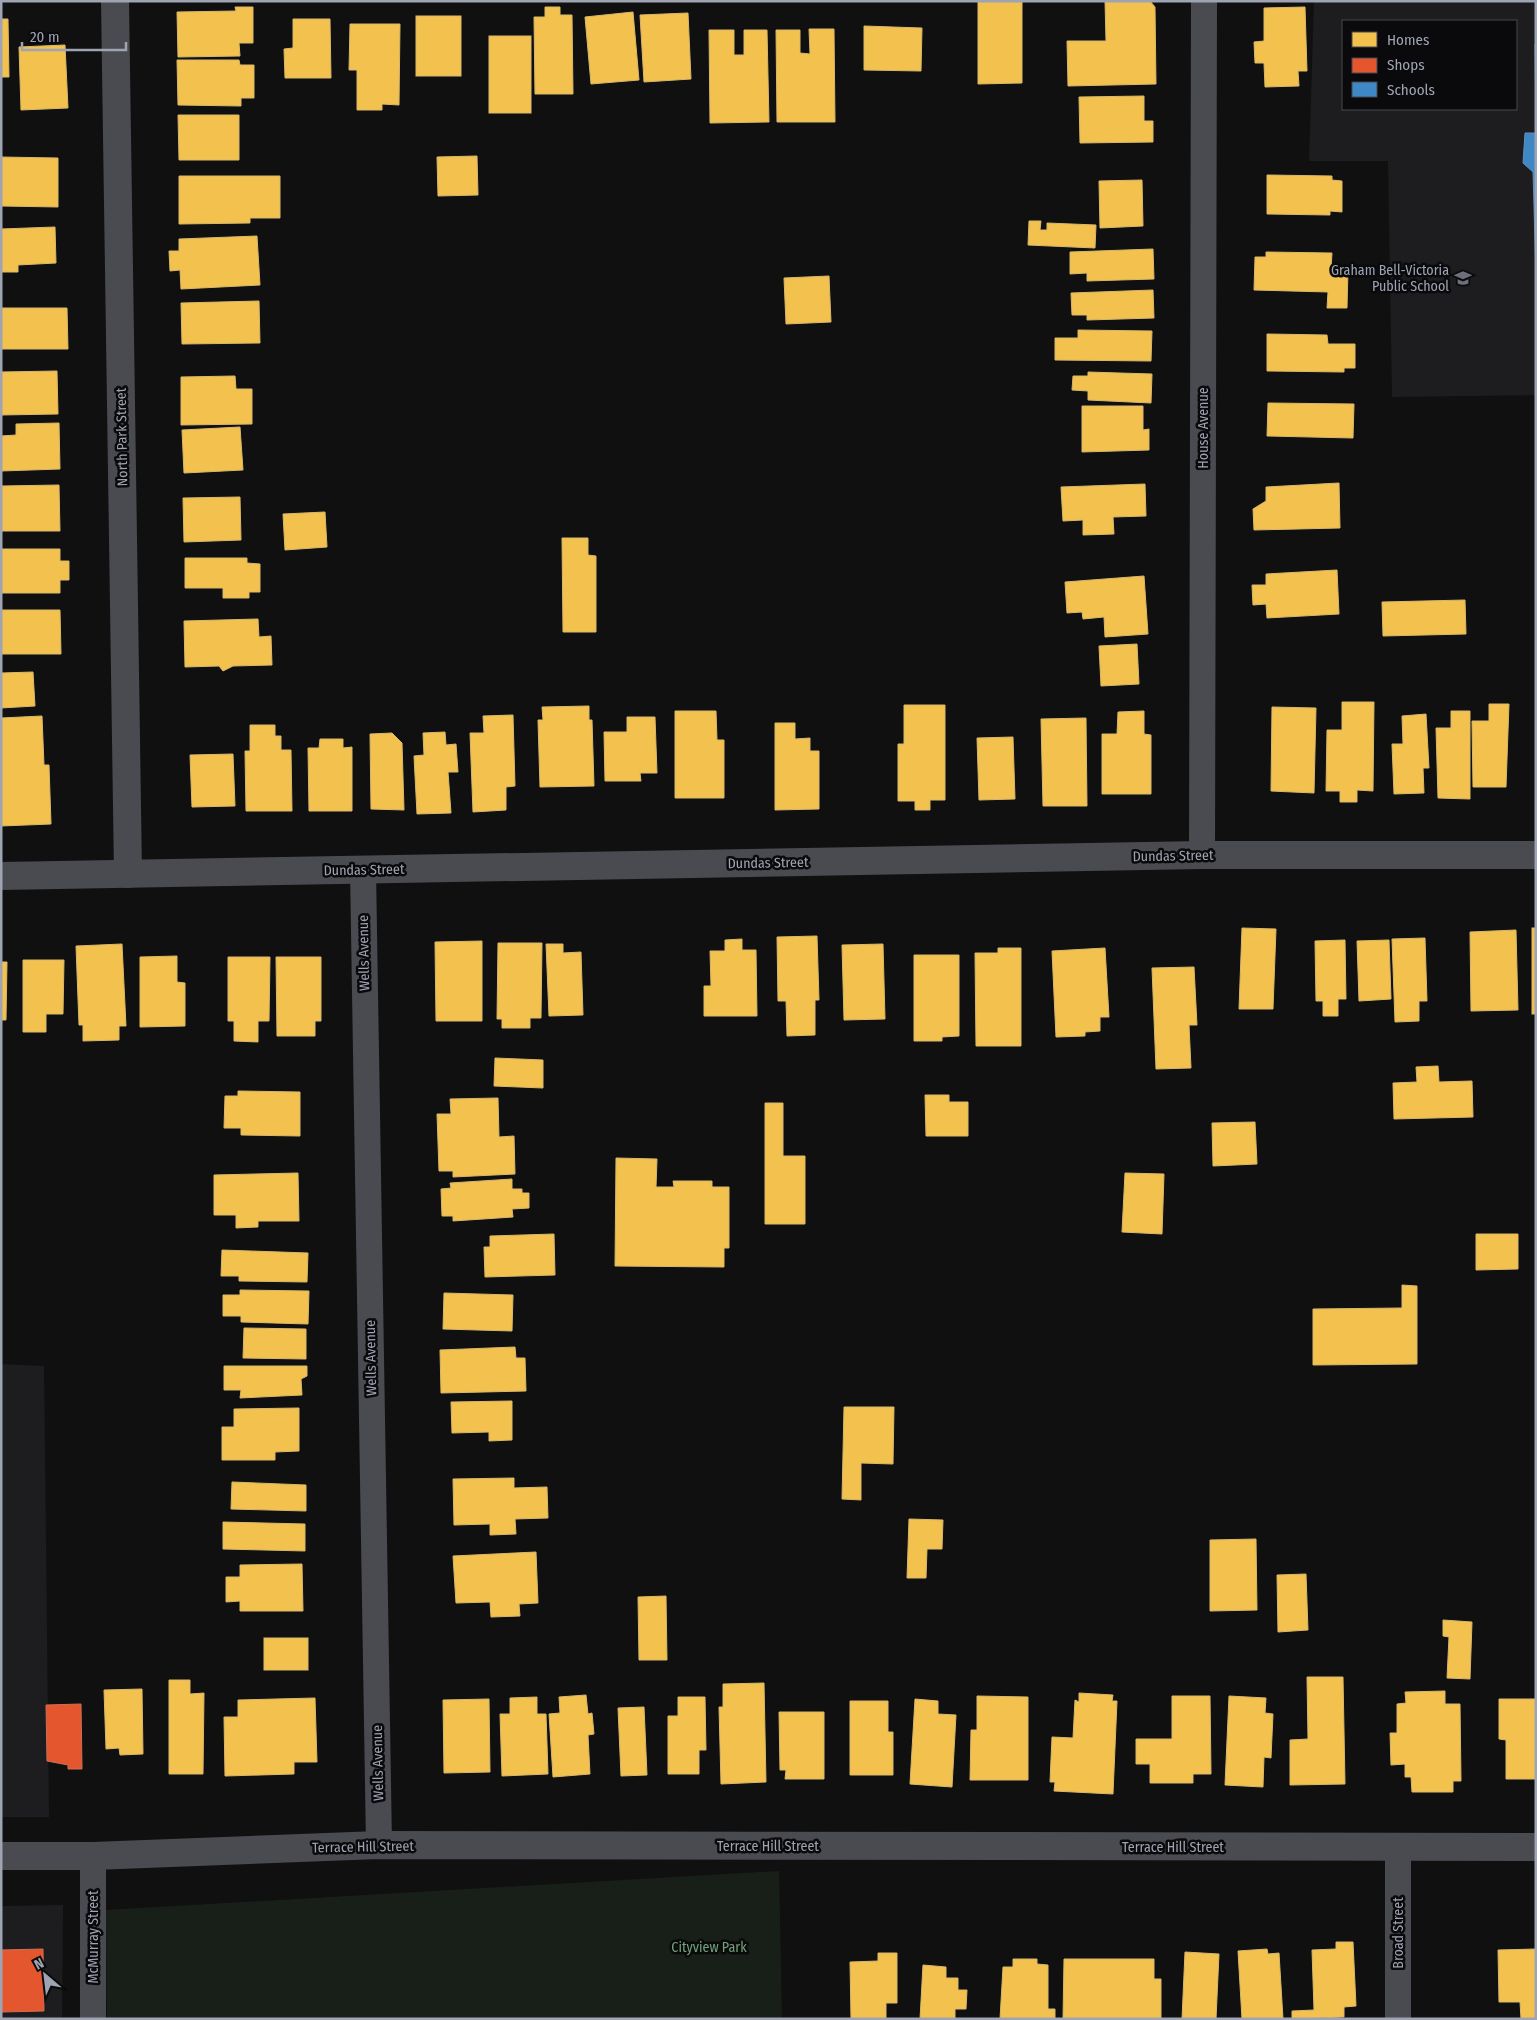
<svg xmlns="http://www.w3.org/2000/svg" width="1537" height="2020" viewBox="0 0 1537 2020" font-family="'Fira Sans Condensed',sans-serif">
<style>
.built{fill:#1d1d1f;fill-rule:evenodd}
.green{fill:#181f19}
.homes{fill:#f2c14e;stroke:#d9b86c}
.shops{fill:#e4572e;stroke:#cf6e56}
.schools{fill:#3f88c5;stroke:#5c90c0}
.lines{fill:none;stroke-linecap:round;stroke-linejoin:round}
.minor{stroke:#4a4b50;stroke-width:26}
.tertiary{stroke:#4a4b50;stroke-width:28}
.labels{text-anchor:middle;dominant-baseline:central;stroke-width:5;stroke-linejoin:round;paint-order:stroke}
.poi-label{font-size:14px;fill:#9fa4b3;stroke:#0a0a0c;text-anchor:end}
.street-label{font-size:14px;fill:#9fa4b3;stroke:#0a0a0c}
.park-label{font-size:14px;fill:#73a178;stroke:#0a0a0c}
</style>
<rect width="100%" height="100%" fill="#101010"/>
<!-- built -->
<g class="built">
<path d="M1314,1H1536V395L1392,397L1388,161H1309ZM1343,21H1516V109H1343Z"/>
<polygon points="1,1364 44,1366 49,1817 1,1817"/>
<polygon points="63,1905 62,2019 1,2019 1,1906"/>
</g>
<!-- green -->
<polygon class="green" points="779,1871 782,2019 107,2019 106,1910"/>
<!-- homes -->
<g class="homes">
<polygon points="978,1 1022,1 1022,83 978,84"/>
<polygon points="1105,1 1150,1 1155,7 1156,84 1068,86 1067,41 1106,41"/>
<polygon points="235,7 253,7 253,43 239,43 240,56 178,57 177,12 236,11"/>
<polygon points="545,7 560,7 560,15 572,15 573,94 535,94 534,17 545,17"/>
<polygon points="1305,7 1307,71 1298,71 1299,86 1265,87 1264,63 1255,63 1254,42 1264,41 1264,8"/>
<polygon points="633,12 639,80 591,84 585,17"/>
<polygon points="688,13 691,79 644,82 640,15"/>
<rect x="416" y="16" width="45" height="60"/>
<polygon points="1,19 8,19 9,77 1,77"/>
<polygon points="293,19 330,19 331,78 285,78 284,49 293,48"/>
<polygon points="350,24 400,24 399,105 382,104 382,110 357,110 357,70 349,70"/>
<polygon points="864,26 922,28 921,71 864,70"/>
<polygon points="809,29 834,29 835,122 777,122 776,30 800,30 800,53 810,54"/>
<polygon points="709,30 734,30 734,55 744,55 744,30 767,30 769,122 710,123"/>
<rect x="489" y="36" width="42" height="77"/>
<polygon points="65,45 68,108 21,110 19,47"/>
<polygon points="177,60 239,60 240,65 254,65 254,98 241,98 241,106 178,105"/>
<polygon points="1144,96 1144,121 1153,121 1153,142 1080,143 1079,97"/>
<polygon points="178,115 239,115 239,160 179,160"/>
<polygon points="477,156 478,195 438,196 437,157"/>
<polygon points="1,157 58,158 58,207 1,206"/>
<polygon points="1267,175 1332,176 1332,180 1342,181 1342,212 1330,211 1330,215 1267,214"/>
<polygon points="179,176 280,176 280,218 250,218 250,223 179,224"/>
<polygon points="1142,180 1143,226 1100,228 1099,181"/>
<polygon points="1029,221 1041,221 1040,230 1047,230 1047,223 1096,225 1095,248 1028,245"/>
<polygon points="55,227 56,263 18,265 18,272 1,272 1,229"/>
<polygon points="257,236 260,285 181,289 180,270 170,271 169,251 179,251 179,239"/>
<polygon points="1153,249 1154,279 1087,281 1087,273 1070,274 1070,252"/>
<polygon points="1266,252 1332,253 1331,269 1348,269 1347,308 1327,308 1328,292 1254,290 1255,257 1266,257"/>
<polygon points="829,276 831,322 786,324 784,278"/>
<polygon points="1153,290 1154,318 1087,320 1087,315 1072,315 1071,293"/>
<polygon points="259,301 260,343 182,344 181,303"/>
<polygon points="1,308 67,308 68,349 1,349"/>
<polygon points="1078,330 1152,331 1151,361 1055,360 1055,338 1078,338"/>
<polygon points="1267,334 1327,335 1328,344 1355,344 1355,368 1344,368 1344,372 1267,371"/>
<polygon points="57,371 58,414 1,415 1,372"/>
<polygon points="1088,372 1152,374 1151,403 1088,400 1088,391 1072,390 1073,376 1088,376"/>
<polygon points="235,376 236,389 252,389 252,424 181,425 181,377"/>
<polygon points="1268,403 1354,404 1353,438 1267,436"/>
<polygon points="1082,406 1143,406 1143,430 1149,429 1149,450 1082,452"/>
<polygon points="59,423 60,469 1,471 1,436 16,435 16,424"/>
<polygon points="240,427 243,470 184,473 182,430"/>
<polygon points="1339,483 1340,528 1254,530 1253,509 1266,501 1266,487"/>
<polygon points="1145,484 1146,516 1113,517 1114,534 1083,535 1083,520 1063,521 1061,487"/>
<polygon points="59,485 60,531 1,531 1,486"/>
<polygon points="240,497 241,540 184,542 183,498"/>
<polygon points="325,512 327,547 285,550 283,514"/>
<polygon points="562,538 588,538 588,555 596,556 596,632 563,632"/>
<polygon points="1,549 60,549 60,561 69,561 69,580 60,580 60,593 1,593"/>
<polygon points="185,558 247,558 247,563 260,564 260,592 249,592 249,598 223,598 223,588 185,588"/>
<polygon points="1337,570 1339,614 1267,618 1266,604 1253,605 1252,585 1266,585 1266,574"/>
<polygon points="1144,576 1148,634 1105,637 1104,617 1083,619 1082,612 1067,613 1065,582"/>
<polygon points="1465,600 1466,634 1383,636 1382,602"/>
<polygon points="1,610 60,610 61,654 1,654"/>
<polygon points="258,619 259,637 271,636 272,665 233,666 223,671 219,666 185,667 184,621"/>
<polygon points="1137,644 1139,684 1101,686 1099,646"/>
<polygon points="33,672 35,706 1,708 1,673"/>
<polygon points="1342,702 1374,702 1373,791 1357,790 1357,802 1340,802 1340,791 1326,791 1327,730 1342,730"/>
<polygon points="1489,704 1509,704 1506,787 1473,787 1472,721 1489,721"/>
<polygon points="904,705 945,705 945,800 930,800 930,810 915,810 915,801 898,801 898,744 904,744"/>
<polygon points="589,706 589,720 592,720 594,786 540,787 538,720 543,720 542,707"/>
<polygon points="1272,707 1316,708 1314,793 1271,791"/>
<polygon points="675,711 716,711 717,740 724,740 724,798 675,798"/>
<polygon points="1144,711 1144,734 1151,735 1151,794 1102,794 1102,734 1117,734 1118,712"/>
<polygon points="1451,711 1470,711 1470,799 1438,798 1436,728 1451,728"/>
<polygon points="1426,714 1429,768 1423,768 1424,793 1394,794 1392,744 1403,744 1402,716"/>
<polygon points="513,715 515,786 506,787 506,810 473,812 470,733 484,733 483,716"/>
<polygon points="42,716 44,765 49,765 51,824 1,826 1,718"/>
<polygon points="627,717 655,717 657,773 640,773 641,781 605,781 604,732 627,732"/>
<polygon points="1086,718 1087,806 1043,806 1041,719"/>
<polygon points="775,723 795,723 795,739 810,738 810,751 819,751 819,809 775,810"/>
<polygon points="250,725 275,725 275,736 281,736 281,750 291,750 292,811 246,811 245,751 250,751"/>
<polygon points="445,732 446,745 456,744 458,772 448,772 451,813 417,814 414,756 424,755 423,733"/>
<polygon points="392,733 402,743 404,810 371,809 370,734"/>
<polygon points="1013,737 1015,799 979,800 977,738"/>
<polygon points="320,739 343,739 343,748 352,747 352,811 309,811 308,748 319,748"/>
<polygon points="233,754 235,806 192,807 190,755"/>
<polygon points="1242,928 1276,929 1273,1009 1239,1009"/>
<rect x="1532" y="928" width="4" height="86"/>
<polygon points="1516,930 1518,1010 1471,1011 1470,932"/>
<polygon points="817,936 819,1000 815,1000 815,1035 787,1036 786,1001 778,1001 777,937"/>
<polygon points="1425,938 1427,1001 1419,1001 1419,1021 1395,1022 1392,939"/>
<polygon points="742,939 742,950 756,950 757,1016 704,1016 704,986 711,986 710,951 725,951 725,940"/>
<polygon points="1345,940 1346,999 1338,999 1338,1016 1323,1016 1323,1001 1316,1001 1315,941"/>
<polygon points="1389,940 1391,999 1359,1001 1357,941"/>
<polygon points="482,941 482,1021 436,1021 435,942"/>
<polygon points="498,943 542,943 541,1018 530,1018 530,1028 502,1028 502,1019 497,1019"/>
<polygon points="122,944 126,1026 119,1026 119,1040 83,1041 83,1025 79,1025 76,946"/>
<polygon points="546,944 563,944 563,953 581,952 583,1015 549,1016"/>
<polygon points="883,944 885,1019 844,1020 842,945"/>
<polygon points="998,948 1021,948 1021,1046 976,1046 975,953 998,953"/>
<polygon points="1105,948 1109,1017 1100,1017 1100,1031 1085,1032 1085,1036 1056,1037 1052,951"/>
<polygon points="914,955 959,955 959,1036 942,1037 942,1041 914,1041"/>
<polygon points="177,956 177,982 185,983 185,1026 140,1027 140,957"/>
<polygon points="228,957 270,957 269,1021 258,1021 258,1042 234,1041 234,1021 228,1021"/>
<polygon points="276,957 321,957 321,1021 315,1021 315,1036 277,1036"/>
<polygon points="23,960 64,960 63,1014 46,1014 46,1032 23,1032"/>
<polygon points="1,962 7,962 6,1020 1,1020"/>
<polygon points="1194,967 1197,1025 1189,1025 1191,1068 1156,1069 1152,968"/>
<polygon points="495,1058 543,1060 543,1088 494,1086"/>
<polygon points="1438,1066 1439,1082 1472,1081 1473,1117 1394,1119 1393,1083 1417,1082 1416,1067"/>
<polygon points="238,1091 300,1092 300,1136 241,1135 241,1128 224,1128 225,1096 238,1096"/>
<polygon points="925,1095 949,1095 949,1102 968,1102 968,1136 926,1136"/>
<polygon points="498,1098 499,1137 514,1136 515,1174 453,1177 453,1171 439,1171 437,1114 451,1114 450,1099"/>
<polygon points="765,1103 783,1103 783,1156 805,1156 805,1224 765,1224"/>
<polygon points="1255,1122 1257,1164 1213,1166 1212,1123"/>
<polygon points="616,1158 657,1159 656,1187 674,1187 673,1181 712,1181 712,1187 729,1187 729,1248 724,1248 724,1267 615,1266"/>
<polygon points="298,1173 299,1221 258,1221 258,1227 236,1228 236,1215 214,1215 214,1175"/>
<polygon points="1125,1173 1164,1174 1162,1234 1122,1232"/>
<polygon points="512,1179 512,1189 522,1189 522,1193 529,1193 529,1208 512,1209 513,1217 453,1221 453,1216 442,1216 441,1189 451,1188 450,1183"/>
<polygon points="554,1234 555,1275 485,1277 484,1247 490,1247 490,1236"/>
<polygon points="1476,1234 1518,1234 1518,1269 1476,1270"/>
<polygon points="222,1250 308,1253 307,1282 239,1281 239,1276 221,1276"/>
<polygon points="1402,1285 1417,1286 1417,1364 1313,1365 1313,1309 1402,1308"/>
<polygon points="240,1290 309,1291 308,1324 241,1322 241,1316 223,1316 223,1295 240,1295"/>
<polygon points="444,1293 513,1295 512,1331 443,1329"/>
<polygon points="244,1328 306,1329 306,1359 243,1358"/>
<polygon points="515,1347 516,1358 525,1358 526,1391 441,1393 440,1350"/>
<polygon points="224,1366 307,1366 307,1376 301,1379 302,1395 240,1398 241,1390 224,1390"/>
<polygon points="512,1401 512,1440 489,1441 489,1432 452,1433 451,1402"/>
<polygon points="844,1407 894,1407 893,1464 861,1463 861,1500 842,1499"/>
<polygon points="299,1408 299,1451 275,1452 275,1460 222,1460 222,1427 234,1427 234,1409"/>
<polygon points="514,1478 514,1488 547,1487 548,1518 515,1519 516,1534 490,1535 490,1524 454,1525 453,1479"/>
<polygon points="232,1482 306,1485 306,1511 231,1509"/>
<polygon points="909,1519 943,1520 942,1549 927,1549 926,1578 907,1578"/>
<polygon points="223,1522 305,1524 305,1551 223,1549"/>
<polygon points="1256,1539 1257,1610 1210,1611 1210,1540"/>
<polygon points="536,1552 538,1603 519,1604 520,1616 491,1617 490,1602 456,1603 453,1556"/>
<polygon points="302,1564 303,1611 240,1611 240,1601 226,1602 226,1577 240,1577 240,1565"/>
<polygon points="1306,1574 1308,1630 1278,1632 1277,1575"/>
<polygon points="666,1596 667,1660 639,1660 638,1597"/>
<polygon points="1443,1620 1472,1622 1470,1679 1447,1678 1449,1637 1443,1636"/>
<rect x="264" y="1638" width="44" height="32"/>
<polygon points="1307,1677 1343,1677 1345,1784 1290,1785 1290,1740 1308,1739"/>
<polygon points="169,1680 190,1680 190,1694 204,1693 203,1774 169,1774"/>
<polygon points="764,1683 766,1782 721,1784 719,1707 723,1707 723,1684"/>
<polygon points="142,1689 143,1754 120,1755 119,1748 106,1749 104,1690"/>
<polygon points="1445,1691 1445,1704 1460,1704 1461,1781 1453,1781 1453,1792 1412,1792 1411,1777 1405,1777 1405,1764 1391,1765 1390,1733 1397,1733 1397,1704 1406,1703 1405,1692"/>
<polygon points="1079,1693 1113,1695 1112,1701 1117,1701 1113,1794 1054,1791 1055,1782 1050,1782 1052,1737 1073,1738 1075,1700 1079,1702"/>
<polygon points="586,1695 588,1714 592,1713 594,1734 588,1735 590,1774 553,1777 549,1714 560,1713 559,1697"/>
<polygon points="977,1696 1028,1697 1028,1780 970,1780 971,1730 977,1730"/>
<polygon points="1172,1696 1210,1696 1211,1774 1193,1774 1193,1783 1150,1783 1150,1764 1136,1764 1136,1739 1172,1739"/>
<polygon points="1229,1696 1266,1698 1265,1713 1273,1714 1271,1758 1264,1757 1263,1787 1225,1785"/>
<polygon points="537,1697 537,1714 546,1714 548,1774 502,1776 500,1714 510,1714 510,1698"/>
<polygon points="678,1697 705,1697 706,1750 699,1750 699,1774 668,1774 668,1716 678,1716"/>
<polygon points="315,1698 317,1762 294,1762 294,1774 225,1776 224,1717 238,1717 238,1700"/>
<polygon points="489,1699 490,1772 444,1773 443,1700"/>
<polygon points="915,1699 938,1701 938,1714 956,1715 952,1787 910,1784"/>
<polygon points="1499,1699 1536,1699 1536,1779 1506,1779 1506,1740 1499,1739"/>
<polygon points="850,1701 888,1701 888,1732 893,1732 893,1775 850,1775"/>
<polygon points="644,1707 647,1775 621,1776 618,1708"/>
<polygon points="779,1712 824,1712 824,1779 785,1779 786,1770 780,1770"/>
<polygon points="1336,1942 1353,1942 1356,2006 1344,2007 1344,2017 1292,2019 1292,2011 1314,2010 1312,1950 1336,1949"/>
<polygon points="1267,1949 1268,1954 1279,1953 1283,2019 1242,2019 1238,1951"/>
<polygon points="1536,1949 1536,2019 1521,2019 1520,2002 1499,2002 1498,1950"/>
<polygon points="1185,1952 1219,1954 1216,2019 1182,2019"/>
<polygon points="878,1953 897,1953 897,2003 886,2003 886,2019 851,2019 850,1962 878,1961"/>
<polygon points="1013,1959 1037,1959 1037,1964 1048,1965 1048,2009 1055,2009 1055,2019 1000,2019 1003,1967 1013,1967"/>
<polygon points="1064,1959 1154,1959 1154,1979 1161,1979 1161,2019 1063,2019"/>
<polygon points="923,1965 946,1967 946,1978 958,1978 958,1990 967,1990 966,2009 955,2009 955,2019 920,2019"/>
</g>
<!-- shops -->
<g class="shops">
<polygon points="81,1704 82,1769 68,1769 68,1765 47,1761 46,1705"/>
<polygon points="43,1949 44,2011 1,2012 1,1950"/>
</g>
<!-- schools -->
<polygon class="schools" points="1535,44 1536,44 1536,276 1533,172 1523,163 1525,133 1536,133"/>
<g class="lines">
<!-- minor -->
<g class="minor">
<polyline points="1202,855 1204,1"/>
<polyline points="363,870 379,1845"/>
<polyline points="1398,1847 1398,2019"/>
<polyline points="93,2019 93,1856"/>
</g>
<!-- tertiary -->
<g class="tertiary">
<polyline points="115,1 128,874"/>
<polyline points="1,876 1202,855 1536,855"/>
<polyline points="1,1856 93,1856 379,1845 1536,1847"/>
</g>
</g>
<!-- icons -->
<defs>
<g id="school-bare" transform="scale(1.35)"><path d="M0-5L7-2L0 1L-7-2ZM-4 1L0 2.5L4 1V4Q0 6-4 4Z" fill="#6d707a" stroke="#0a0a0c" stroke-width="2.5" paint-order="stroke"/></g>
</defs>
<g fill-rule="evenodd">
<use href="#school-bare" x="1463" y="278"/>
</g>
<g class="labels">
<!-- poi labels -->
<g class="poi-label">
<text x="1449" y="270">Graham Bell-Victoria<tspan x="1449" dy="16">Public School</tspan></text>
</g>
<!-- street labels -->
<g class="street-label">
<text transform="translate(1203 428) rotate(-90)">House Avenue</text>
<text transform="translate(122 437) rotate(-91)">North Park Street</text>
<text transform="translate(1173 856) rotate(-1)">Dundas Street</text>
<text transform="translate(768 863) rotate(-1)">Dundas Street</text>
<text transform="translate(364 870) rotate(-1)">Dundas Street</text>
<text transform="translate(364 953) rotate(-91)">Wells Avenue</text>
<text transform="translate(371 1358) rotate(-91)">Wells Avenue</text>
<text transform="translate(378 1763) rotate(-91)">Wells Avenue</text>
<text x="768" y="1846">Terrace Hill Street</text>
<text transform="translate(363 1847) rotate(-1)">Terrace Hill Street</text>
<text x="1173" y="1847">Terrace Hill Street</text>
<text transform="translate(1398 1933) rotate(-90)">Broad Street</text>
<text transform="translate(93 1937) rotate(-90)">McMurray Street</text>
</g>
<!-- park labels -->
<g class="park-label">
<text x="709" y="1947">Cityview Park</text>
</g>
</g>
<!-- border -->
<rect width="1537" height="2020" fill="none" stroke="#9fa4b3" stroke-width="5"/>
<!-- legend -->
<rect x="1342" y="20" width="175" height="90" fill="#0a0a0c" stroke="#46484f"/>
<rect x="1352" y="32" width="25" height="15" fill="#f2c14e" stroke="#46484f"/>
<text x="1387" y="45" font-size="15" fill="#9fa4b3">Homes</text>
<rect x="1352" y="58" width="25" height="15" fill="#e4572e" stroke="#46484f"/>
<text x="1387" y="70" font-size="15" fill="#9fa4b3">Shops</text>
<rect x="1352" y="82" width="25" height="15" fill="#3f88c5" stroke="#46484f"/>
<text x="1387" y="95" font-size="15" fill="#9fa4b3">Schools</text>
<!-- north arrow -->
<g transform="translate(45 1975) rotate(332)" stroke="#0a0a0c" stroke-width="4" paint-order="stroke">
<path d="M0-4L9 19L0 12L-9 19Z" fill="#9fa4b3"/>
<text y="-8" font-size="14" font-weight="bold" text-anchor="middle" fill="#9fa4b3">N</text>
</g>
<!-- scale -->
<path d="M22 42v8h104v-8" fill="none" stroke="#9fa4b3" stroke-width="2.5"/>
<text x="30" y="42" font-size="15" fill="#9fa4b3" stroke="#0a0a0c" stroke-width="4" paint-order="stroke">20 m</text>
</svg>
